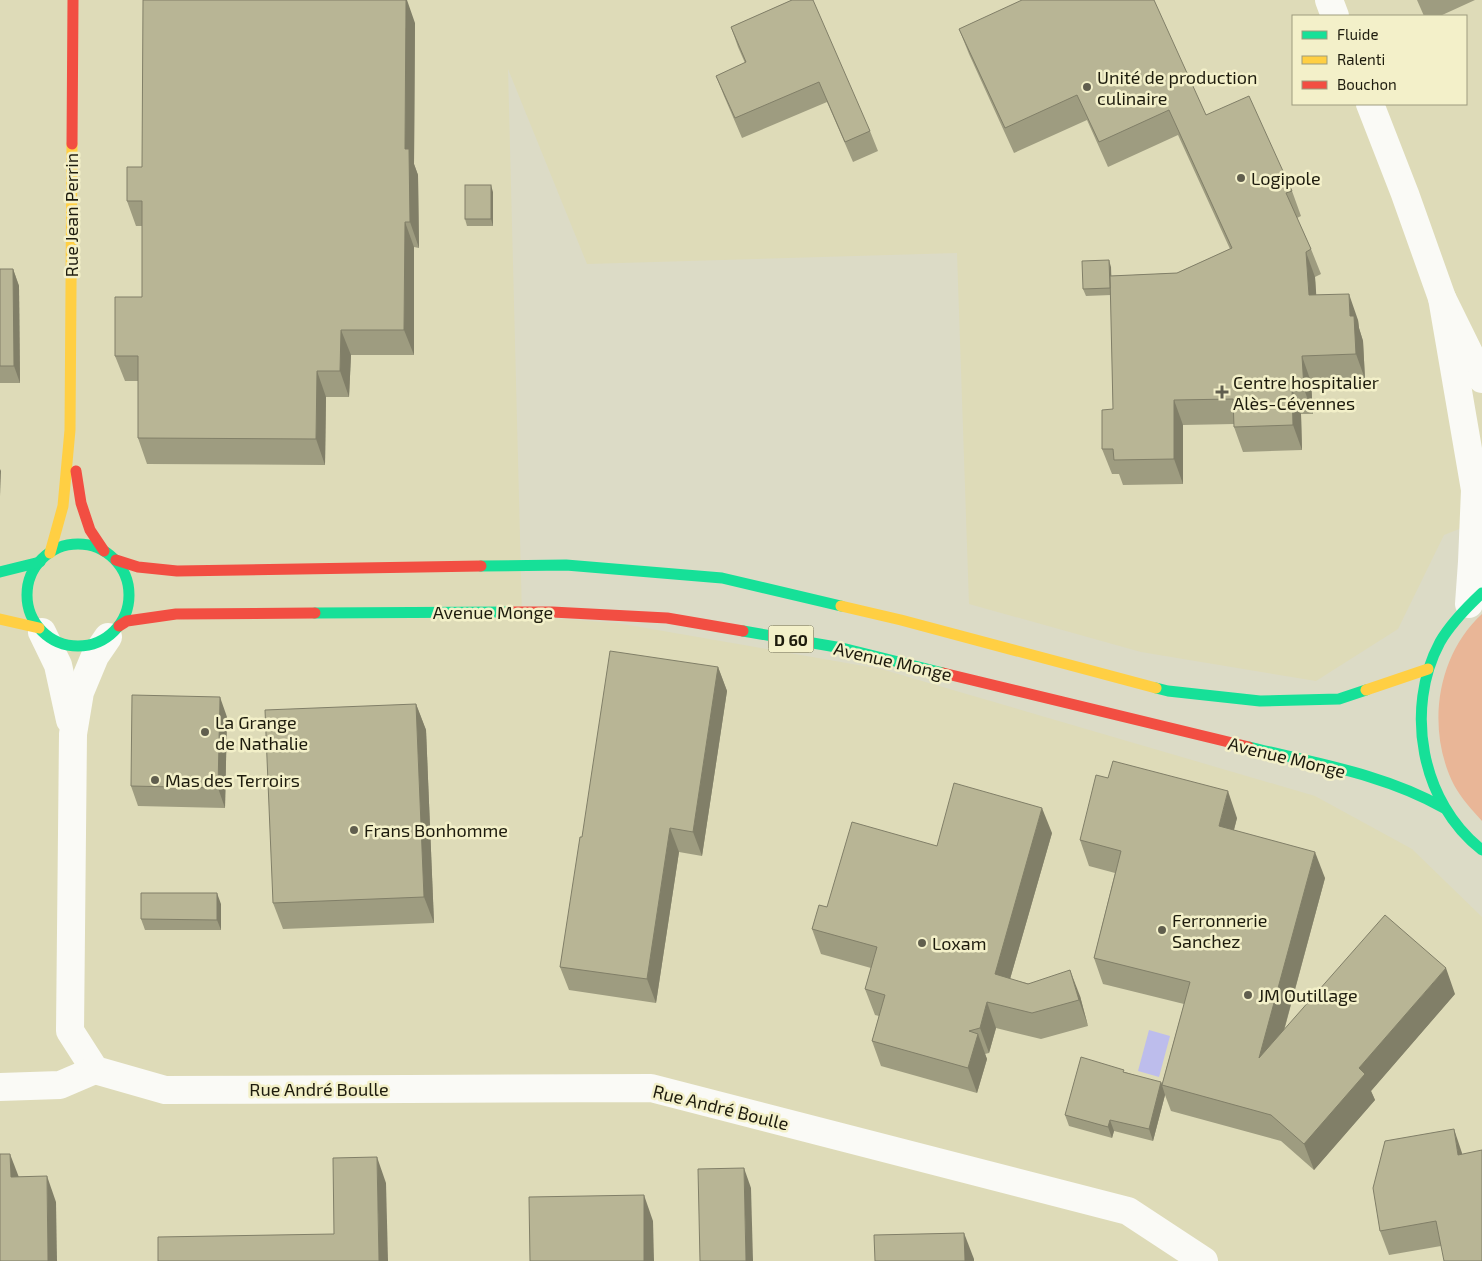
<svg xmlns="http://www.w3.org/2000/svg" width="1482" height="1261" viewBox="0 0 1482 1261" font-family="'Exo 2',sans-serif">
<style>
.built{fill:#dedbb8;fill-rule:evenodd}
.green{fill:#e9b697}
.water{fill:#bdbdec}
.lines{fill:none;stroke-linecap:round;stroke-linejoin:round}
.street{stroke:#fafaf6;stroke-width:28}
.fast{stroke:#16e098;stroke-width:11}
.slow{stroke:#ffcf43;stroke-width:11}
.jam{stroke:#f24e42;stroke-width:11}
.wall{fill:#9e9c80}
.shaded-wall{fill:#817f68}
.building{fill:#b8b595;stroke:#817f68}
.poi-dot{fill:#605e4e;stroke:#f3f0c9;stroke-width:2}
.labels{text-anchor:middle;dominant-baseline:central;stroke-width:5;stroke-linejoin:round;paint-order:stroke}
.shield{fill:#f3f0c9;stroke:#5d5b45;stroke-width:1}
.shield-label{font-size:16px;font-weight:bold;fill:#1d1b0d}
.poi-label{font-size:18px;fill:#1d1b0d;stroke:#f3f0c9;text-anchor:start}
.street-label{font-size:18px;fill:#1d1b0d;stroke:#f3f0c9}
</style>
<rect width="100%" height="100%" fill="#dcdbc6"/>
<!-- built -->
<path class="built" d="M0,0H1482V520L1444,535L1398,629L1316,681L1141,652L969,604L957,253L587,264L508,69L522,616L617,623L881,669L1315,796L1412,849L1482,917V1261H0ZM1293,16H1466V104H1293Z"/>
<!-- green -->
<path class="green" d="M1482,614V821C1472,810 1461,798 1454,785C1426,730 1436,656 1482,614Z"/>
<!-- water -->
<polygon class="water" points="1149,1030 1170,1036 1159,1077 1138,1071"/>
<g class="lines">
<!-- street -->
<g class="street">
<polyline points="1329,0 1335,16"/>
<polyline points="1370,104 1405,194 1442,298 1482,379"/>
<polyline points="1442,298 1475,490 1472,562 1469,604"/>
<polyline points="42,632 58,665 70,720"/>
<polyline points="108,637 95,656 80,692 73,734 70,1031 95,1070 165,1090 651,1088 1128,1211 1204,1261"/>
<polyline points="0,1087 60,1085 95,1070"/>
</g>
<!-- fast -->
<g class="fast">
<circle cx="78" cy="595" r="51"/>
<polyline points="481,566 566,565 722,578 841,606"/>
<polyline points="0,572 40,562"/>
<path d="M1482,593C1466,608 1451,623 1440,642C1404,709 1421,803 1482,850"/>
<polyline points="315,613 509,612"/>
<polyline points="743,631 842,648 943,673"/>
<polyline points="1156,688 1168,691 1260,701 1339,699 1366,690"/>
<path d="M1249,747C1314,763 1385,774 1444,808"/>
</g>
<!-- slow -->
<g class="slow">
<polyline points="50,553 63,506 70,430 72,144"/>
<polyline points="841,606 901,620 1156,688"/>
<polyline points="0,619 39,628"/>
<polyline points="1366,690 1428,669"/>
</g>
<!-- jam -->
<g class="jam">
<polyline points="72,144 73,0"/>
<polyline points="76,471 81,503 90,530 104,551"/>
<polyline points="116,560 138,567 177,571 481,566"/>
<polyline points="509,612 552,612 667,618 743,631"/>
<polyline points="119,626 127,621 176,614 315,613"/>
<polyline points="943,673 1249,747"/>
</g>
</g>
<!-- wall -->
<g class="wall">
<polygon points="792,0 870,131 878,151 853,162 827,102 742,138 724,96 716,76 745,63 738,47 731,27"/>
<polygon points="1417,0 1475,0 1440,16 1424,16"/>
<polygon points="415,23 414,164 418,175 419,248 414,247 414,355 351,355 349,397 326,397 325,465 147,464 138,438 138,381 125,381 115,356 142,297 142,226 136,226 127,201 142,167"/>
<polygon points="959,29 1206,115 1292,191 1301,216 1297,218 1311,249 1321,274 1315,277 1316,295 1358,320 1359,328 1363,341 1365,379 1311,382 1313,414 1301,414 1302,450 1243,452 1234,427 1234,424 1183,425 1183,484 1123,485 1119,474 1112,474 1102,449 1113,409 1111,295 1086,296 1083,289 1111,267 1111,276 1177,273 1230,249 1178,135 1108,167 1087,120 1014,153 969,54"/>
<polygon points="493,192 493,226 467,226 465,219"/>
<polygon points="0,269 13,269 19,286 20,383 0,383"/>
<polygon points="718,667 727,691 702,856 679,852 656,1003 569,990 560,967 582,837"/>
<polygon points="416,704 426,730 434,923 283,929 273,903"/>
<polygon points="227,717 225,808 138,806 131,786"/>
<polygon points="1237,818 1234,830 1325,878 1284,1031 1455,994 1371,1091 1375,1100 1314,1170 1281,1141 1171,1111 1165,1095 1153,1141 1114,1131 1112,1138 1069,1126 1065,1115 1125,1072 1162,1084 1184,1004 1103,984 1094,958 1115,873 1089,866 1080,840"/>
<polygon points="1052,833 1010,979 1080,996 1088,1026 1041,1039 996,1028 989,1053 985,1054 987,1059 977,1093 881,1066 872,1041 879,1016 875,1015 865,989 871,968 821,954 812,929 827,907 937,846"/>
<polygon points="221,904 221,930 145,930 141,919"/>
<polygon points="1462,1154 1441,1246 1389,1255 1380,1231"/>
</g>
<!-- shaded-wall -->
<g class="shaded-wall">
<polygon points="406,0 407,0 415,23 414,164 418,175 419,248 410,222 405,149"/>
<polygon points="491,185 493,192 493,226 491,219"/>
<polygon points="405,222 414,247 414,355 404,330"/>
<polygon points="1306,252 1315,277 1318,320 1309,295"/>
<polygon points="1109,260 1111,267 1112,295 1110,288"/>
<polygon points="13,269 19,286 20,383 14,366"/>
<polygon points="1349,294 1358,320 1359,328 1363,341 1365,379 1356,354 1350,316"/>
<polygon points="341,330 351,355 349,397 340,371"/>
<polygon points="1302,356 1311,382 1313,414 1304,389"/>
<polygon points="317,371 326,397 325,465 316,439"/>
<polygon points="1292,389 1301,414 1302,450 1293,425"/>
<polygon points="1174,400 1183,425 1183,484 1174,459"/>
<polygon points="0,469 1,471 0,496"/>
<polygon points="718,667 727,691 702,856 693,832"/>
<polygon points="220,697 227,717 225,808 218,788"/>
<polygon points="416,704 426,730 434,923 424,897"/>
<polygon points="1228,791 1237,818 1228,852 1219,826"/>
<polygon points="1042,808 1052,833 1004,1000 995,974"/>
<polygon points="670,828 679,852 656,1003 647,979"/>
<polygon points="1315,852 1325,878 1269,1085 1259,1058"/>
<polygon points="217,893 221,904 221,930 217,920"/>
<polygon points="1446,968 1455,994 1371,1091 1375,1100 1314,1170 1304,1144 1359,1068"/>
<polygon points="1070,970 1080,996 1088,1026 1079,1000"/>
<polygon points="987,1002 996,1028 989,1053 980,1028"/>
<polygon points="978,1034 987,1059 977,1093 968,1068"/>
<polygon points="1161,1082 1163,1086 1162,1085 1165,1095 1153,1141 1149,1129"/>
<polygon points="1110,1120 1114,1131 1112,1138 1108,1127"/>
<polygon points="1454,1129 1462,1153 1466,1179 1458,1155"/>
<polygon points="10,1154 20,1180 11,1177"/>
<polygon points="377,1157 386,1183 388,1261 379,1261"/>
<polygon points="744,1168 751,1188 753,1261 746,1261"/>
<polygon points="47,1176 56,1202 57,1261 48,1261"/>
<polygon points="644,1195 653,1221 654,1261 644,1261"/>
<polygon points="964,1233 974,1259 974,1261 965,1261"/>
</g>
<!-- building -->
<g class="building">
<polygon points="143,0 406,0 405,149 409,149 410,222 405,222 404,330 341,330 340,371 317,371 316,439 138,438 138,356 115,356 115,297 142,297 142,201 127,201 127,167 142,167"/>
<polygon points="792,0 813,0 870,131 845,142 819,82 735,118 716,76 746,62 731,27"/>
<polygon points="1022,0 1154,0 1206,115 1249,96 1292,191 1286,193 1311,249 1306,252 1309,295 1349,294 1350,316 1354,316 1356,354 1302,356 1304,389 1292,389 1293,425 1234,427 1233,399 1174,400 1174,459 1114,460 1113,449 1102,449 1102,410 1113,409 1110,276 1177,273 1232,248 1169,110 1099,142 1077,95 1005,128 959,29"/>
<rect x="465" y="185" width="26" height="34"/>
<polygon points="1109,260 1110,288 1083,289 1082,261"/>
<polygon points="0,269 13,269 14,366 0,366"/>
<polygon points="610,651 718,667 693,832 670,828 647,979 560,967 580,837 582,837"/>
<polygon points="132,695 220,697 218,788 131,786"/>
<polygon points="416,704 424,897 273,903 265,710"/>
<polygon points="1113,761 1228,791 1219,826 1315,852 1259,1058 1385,915 1446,968 1359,1068 1365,1074 1304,1144 1271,1115 1162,1085 1190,982 1094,958 1121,851 1080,840 1096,775 1108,778"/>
<polygon points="954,783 1042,808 995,974 1028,984 1070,970 1079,1000 1032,1013 987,1002 980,1028 969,1031 978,1034 968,1068 872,1041 885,995 865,989 877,947 812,929 819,905 827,907 852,822 937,846"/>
<polygon points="141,893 217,893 217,920 141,919"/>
<polygon points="1081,1057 1124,1070 1123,1072 1161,1082 1149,1129 1110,1120 1108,1127 1065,1115"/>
<polygon points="1454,1129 1458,1155 1482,1150 1482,1261 1444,1261 1436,1221 1380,1231 1373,1188 1385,1141"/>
<polygon points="0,1154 10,1154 11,1177 47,1176 48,1261 0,1261"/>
<polygon points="377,1157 379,1261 158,1261 158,1237 334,1234 333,1158"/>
<polygon points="744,1168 746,1261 700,1261 698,1169"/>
<polygon points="644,1195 644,1261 530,1261 529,1197"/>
<polygon points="964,1233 965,1261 875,1261 874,1235"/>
</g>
<!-- markers -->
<g class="poi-dot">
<circle cx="1087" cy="87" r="5"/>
<circle cx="1241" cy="178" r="5"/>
<path d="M1219.5 384.5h5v5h5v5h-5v5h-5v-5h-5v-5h5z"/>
<circle cx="205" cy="732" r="5"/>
<circle cx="155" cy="780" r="5"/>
<circle cx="354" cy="830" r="5"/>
<circle cx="1162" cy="930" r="5"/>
<circle cx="922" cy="943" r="5"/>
<circle cx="1248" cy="995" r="5"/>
</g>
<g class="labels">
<!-- shield labels -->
<rect class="shield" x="768.5" y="625.5" width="45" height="27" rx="4"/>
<g class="shield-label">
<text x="791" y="639">D 60</text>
</g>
<!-- poi labels -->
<g class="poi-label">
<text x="1097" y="77">Unité de production<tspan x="1097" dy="21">culinaire</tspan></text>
<text x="1251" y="178">Logipole</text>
<text x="1233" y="382">Centre hospitalier<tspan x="1233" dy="21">Alès-Cévennes</tspan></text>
<text x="215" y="722">La Grange<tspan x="215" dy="21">de Nathalie</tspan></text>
<text x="165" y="780">Mas des Terroirs</text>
<text x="364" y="830">Frans Bonhomme</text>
<text x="1172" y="920">Ferronnerie<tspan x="1172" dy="21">Sanchez</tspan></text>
<text x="932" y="943">Loxam</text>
<text x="1258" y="995">JM Outillage</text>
</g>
<!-- street labels -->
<g class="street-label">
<text transform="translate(71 215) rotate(-90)">Rue Jean Perrin</text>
<text x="493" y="612">Avenue Monge</text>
<text transform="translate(893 661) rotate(13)">Avenue Monge</text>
<text transform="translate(1287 757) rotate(14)">Avenue Monge</text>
<text x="319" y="1089">Rue André Boulle</text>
<text transform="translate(721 1107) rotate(14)">Rue André Boulle</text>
</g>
</g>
<!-- legend -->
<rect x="1292" y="15" width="175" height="90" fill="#f3f0c9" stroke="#9d9b7e"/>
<rect x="1302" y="31" width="25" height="8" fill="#16e098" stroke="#9d9b7e"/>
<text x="1337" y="40" font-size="15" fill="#1d1b0d">Fluide</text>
<rect x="1302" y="56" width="25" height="8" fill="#ffcf43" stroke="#9d9b7e"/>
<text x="1337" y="65" font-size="15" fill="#1d1b0d">Ralenti</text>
<rect x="1302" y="81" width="25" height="8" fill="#f24e42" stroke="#9d9b7e"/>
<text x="1337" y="90" font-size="15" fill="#1d1b0d">Bouchon</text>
</svg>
